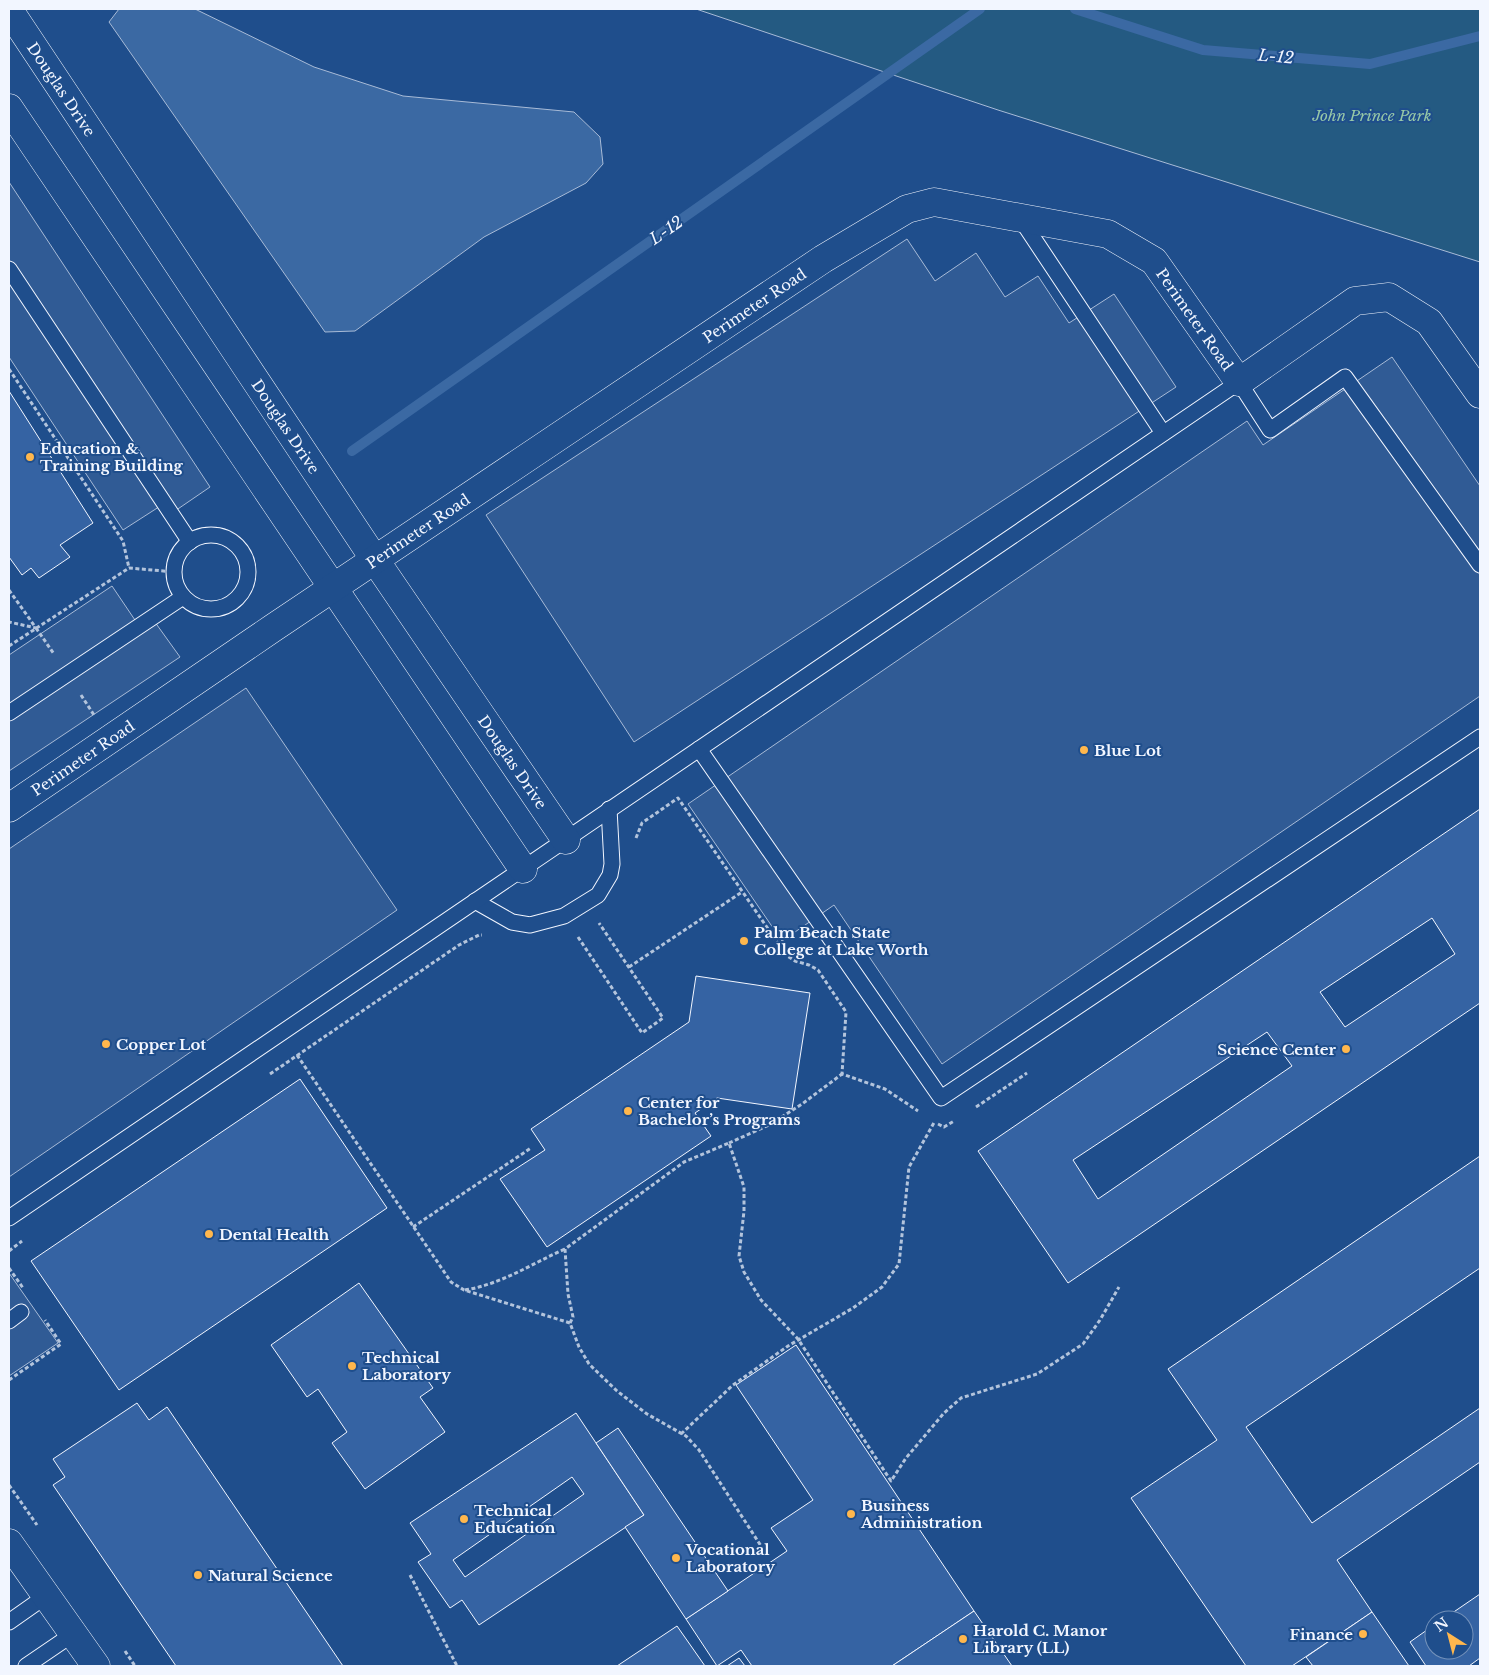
<svg xmlns="http://www.w3.org/2000/svg" width="1489" height="1675" viewBox="0 0 1489 1675" font-family="'Libre Baskerville',serif">
<style>
.green{fill:#245a82;stroke:#a8bbd7}
.parking{fill:#305b95;stroke:#a8bbd7}
.water{fill:#3b69a3;stroke:#a8bbd7}
.lines{fill:none;stroke-linecap:round;stroke-linejoin:round}
.stream{stroke:#3b69a3;stroke-width:10}
.building{fill:#3563a3;stroke:#f2f6ff;fill-rule:evenodd}
.lane-casing{stroke:#f2f6ff;stroke-width:17}
.street-casing{stroke:#f2f6ff;stroke-width:29}
.path{stroke:#b3c4dc;stroke-width:3;stroke-dasharray:4 2.5;stroke-linecap:butt}
.lane{stroke:#1f4e8c;stroke-width:15}
.street{stroke:#1f4e8c;stroke-width:28}
.poi-dot{fill:#ffb74d;stroke:#1f4e8c;stroke-width:2}
.labels{text-anchor:middle;dominant-baseline:central;stroke-width:4;stroke-linejoin:round;paint-order:stroke}
.street-label{font-size:15px;fill:#f2f6ff;stroke:#1f4e8c}
.park-label{font-size:15px;font-style:italic;fill:#97c8a6;stroke:#1f4e8c}
.poi-label{font-size:15px;font-weight:bold;fill:#f2f6ff;stroke:#1f4e8c;text-anchor:start}
.water-label{font-size:16px;font-style:italic;fill:#f2f6ff;stroke:#1f4e8c}
</style>
<rect width="100%" height="100%" fill="#1f4e8c"/>
<!-- green -->
<polygon class="green" points="696,9 1480,9 1480,262 998,110"/>
<!-- parking -->
<g class="parking">
<polygon points="9,182 210,487 172,513 165,503 123,530 9,357"/>
<polygon points="907,239 935,281 976,253 1005,297 1038,276 1069,323 1114,294 1176,387 634,742 486,515"/>
<polygon points="1392,357 1480,486 1480,696 942,1064 834,905 782,941 688,804 1247,421 1263,445"/>
<polygon points="112,586 139,626 152,618 180,657 9,771 9,655"/>
<polygon points="246,688 397,910 9,1177 9,849"/>
<polygon points="9,1273 58,1343 9,1376"/>
</g>
<!-- water -->
<polygon class="water" points="119,9 195,9 314,67 403,96 574,112 600,137 603,164 586,183 484,237 355,331 325,332 109,22"/>
<g class="lines">
<!-- stream -->
<g class="stream">
<polyline points="1075,9 1203,50 1370,64 1480,36"/>
<polyline points="352,451 980,9"/>
</g>
</g>
<!-- building -->
<g class="building">
<polygon points="9,391 93,523 60,545 70,557 39,578 31,568 22,575 9,557"/>
<path d="M1480,809V1003L1068,1283L978,1151ZM1432,918L1455,954L1345,1027L1320,992ZM1267,1032L1292,1066L1098,1199L1073,1160Z"/>
<polygon points="696,976 810,993 792,1109 717,1098 695,1113 711,1136 547,1247 500,1179 545,1150 531,1129 689,1022"/>
<polygon points="300,1079 387,1208 119,1390 31,1261"/>
<polygon points="1480,1156 1480,1268 1246,1427 1312,1523 1480,1408 1480,1462 1337,1560 1372,1612 1292,1666 1246,1666 1131,1498 1217,1440 1168,1369"/>
<polygon points="359,1283 433,1388 420,1397 445,1432 365,1489 332,1443 347,1432 318,1389 307,1397 271,1345"/>
<polygon points="796,1345 974,1611 892,1666 752,1666 741,1650 717,1666 686,1619 787,1551 771,1528 813,1500 736,1385"/>
<polygon points="137,1403 149,1420 167,1407 343,1666 176,1666 53,1485 65,1477 53,1459"/>
<path d="M576,1413L644,1515L479,1625L462,1600L450,1608L418,1562L431,1554L410,1523ZM572,1477L584,1494L465,1577L453,1560Z"/>
<polygon points="618,1428 728,1591 686,1619 625,1527 644,1515 596,1443"/>
<polygon points="1480,1594 1480,1658 1469,1666 1426,1666 1410,1642 1434,1625 1434,1650 1464,1650 1464,1620 1442,1620"/>
<polygon points="974,1611 1012,1666 892,1666"/>
<polygon points="1372,1612 1409,1666 1313,1666 1306,1657"/>
<polygon points="677,1626 705,1666 617,1666"/>
<polygon points="739,1658 745,1666 727,1666"/>
</g>
<g class="lines">
<!-- lane casing -->
<g class="lane-casing">
<g id="lane">
<polyline points="1020,218 1163,433"/>
<polyline points="9,269 190,542"/>
<circle cx="211" cy="572" r="37"/>
<polyline points="9,713 183,597"/>
<polyline points="699,749 941,1098 1480,737"/>
<polyline points="475,901 512,922 530,925 564,916 598,895 610,875 612,864 609,809"/>
<polyline points="9,1218 1239,382 1270,430 1345,377 1480,565"/>
<polyline points="9,1321 21,1312"/>
<polyline points="9,1622 46,1596"/>
<polyline points="26,1666 73,1634"/>
</g>
</g>
<!-- street casing -->
<g class="street-casing">
<g id="street">
<path id="s1" d="M9,10L375,560L566,840"/>
<polyline points="9,108 523,869"/>
<path id="s2" d="M9,808L273,628L823,259L907,209L934,202L1108,234L1154,261L1239,382L1355,301L1389,297L1429,322L1480,394"/>
<polyline points="9,1543 96,1666"/>
</g>
</g>
<!-- path -->
<g class="path">
<polyline points="9,369 123,541 129,568"/>
<polyline points="9,590 36,628 9,622"/>
<polyline points="36,628 54,654"/>
<polyline points="9,646 129,568 175,572"/>
<polyline points="81,695 94,715"/>
<polyline points="636,838 642,823 678,798 786,955 795,961 809,965 818,970 846,1012 842,1074 885,1089 918,1111"/>
<polyline points="578,937 642,1033 663,1018 599,923"/>
<polyline points="629,967 742,892"/>
<polyline points="297,1055 451,1282 464,1290 570,1323 579,1347 589,1364 617,1391 647,1414 686,1436 699,1450 761,1546"/>
<polyline points="270,1074 459,945 479,935 482,935"/>
<polyline points="976,1107 1027,1073"/>
<polyline points="938,1124 944,1127 954,1121"/>
<polyline points="729,1143 769,1125 802,1104 842,1074"/>
<polyline points="413,1227 531,1148"/>
<polyline points="9,1251 22,1241"/>
<polyline points="9,1268 23,1288"/>
<path d="M465,1290C502,1284 531,1264 565,1249"/>
<polyline points="570,1323 573,1317 568,1294 565,1249 684,1162 729,1143 744,1187 744,1211 739,1256 744,1272 761,1300 798,1339 891,1481 906,1458 944,1413 961,1398 1037,1374 1083,1344 1100,1320 1119,1287"/>
<polyline points="9,1380 61,1344 45,1320"/>
<polyline points="681,1434 733,1385 788,1346 853,1308 882,1287 899,1264 909,1167 935,1121"/>
<polyline points="9,1485 37,1525"/>
<polyline points="410,1575 457,1666"/>
<polyline points="125,1651 135,1666"/>
</g>
<!-- lane -->
<use href="#lane" class="lane"/>
<!-- street -->
<use href="#street" class="street"/>
</g>
<!-- markers -->
<g class="poi-dot">
<circle cx="30" cy="457" r="5"/>
<circle cx="1084" cy="750" r="5"/>
<circle cx="744" cy="941" r="5"/>
<circle cx="106" cy="1044" r="5"/>
<circle cx="1346" cy="1049" r="5"/>
<circle cx="628" cy="1111" r="5"/>
<circle cx="209" cy="1234" r="5"/>
<circle cx="352" cy="1366" r="5"/>
<circle cx="851" cy="1514" r="5"/>
<circle cx="464" cy="1519" r="5"/>
<circle cx="676" cy="1558" r="5"/>
<circle cx="198" cy="1575" r="5"/>
<circle cx="1363" cy="1634" r="5"/>
<circle cx="963" cy="1639" r="5"/>
</g>
<g class="labels">
<!-- street labels -->
<g class="street-label">
<text stroke="none"><textPath href="#s1" startOffset="95">Douglas Drive</textPath></text>
<text stroke="none"><textPath href="#s2" startOffset="899">Perimeter Road</textPath></text>
<text stroke="none"><textPath href="#s2" startOffset="1409">Perimeter Road</textPath></text>
<text stroke="none"><textPath href="#s1" startOffset="500">Douglas Drive</textPath></text>
<text stroke="none"><textPath href="#s2" startOffset="494">Perimeter Road</textPath></text>
<text stroke="none"><textPath href="#s2" startOffset="89">Perimeter Road</textPath></text>
<text stroke="none"><textPath href="#s1" startOffset="905">Douglas Drive</textPath></text>
</g>
<!-- park labels -->
<g class="park-label">
<text x="1372" y="115">John Prince Park</text>
</g>
<!-- poi labels -->
<g class="poi-label">
<text x="40" y="448">Education &amp;<tspan x="40" dy="17">Training Building</tspan></text>
<text x="1094" y="750">Blue Lot</text>
<text x="754" y="932">Palm Beach State<tspan x="754" dy="17">College at Lake Worth</tspan></text>
<text x="116" y="1044">Copper Lot</text>
<text x="1336" y="1049" text-anchor="end">Science Center</text>
<text x="638" y="1102">Center for<tspan x="638" dy="17">Bachelor’s Programs</tspan></text>
<text x="219" y="1234">Dental Health</text>
<text x="362" y="1357">Technical<tspan x="362" dy="17">Laboratory</tspan></text>
<text x="861" y="1505">Business<tspan x="861" dy="17">Administration</tspan></text>
<text x="474" y="1510">Technical<tspan x="474" dy="17">Education</tspan></text>
<text x="686" y="1549">Vocational<tspan x="686" dy="17">Laboratory</tspan></text>
<text x="208" y="1575">Natural Science</text>
<text x="973" y="1630">Harold C. Manor<tspan x="973" dy="17">Library (LL)</tspan></text>
<text x="1353" y="1634" text-anchor="end">Finance</text>
</g>
<!-- water labels -->
<g class="water-label">
<text transform="translate(1276 56) rotate(5)">L-12</text>
<text transform="translate(666 230) rotate(-35)">L-12</text>
</g>
</g>
<!-- border -->
<rect width="1489" height="1675" fill="none" stroke="#f2f6ff" stroke-width="20"/>
<!-- north arrow -->
<g transform="translate(1449 1635) rotate(324)"><circle r="24" fill="#1f4e8c" stroke="#7391ba"/>
<path d="M0-4L9 19L0 12L-9 19Z" fill="#ffb74d"/>
<text y="-8" font-size="14" font-weight="bold" text-anchor="middle" fill="#f2f6ff">N</text>
</g>
</svg>
